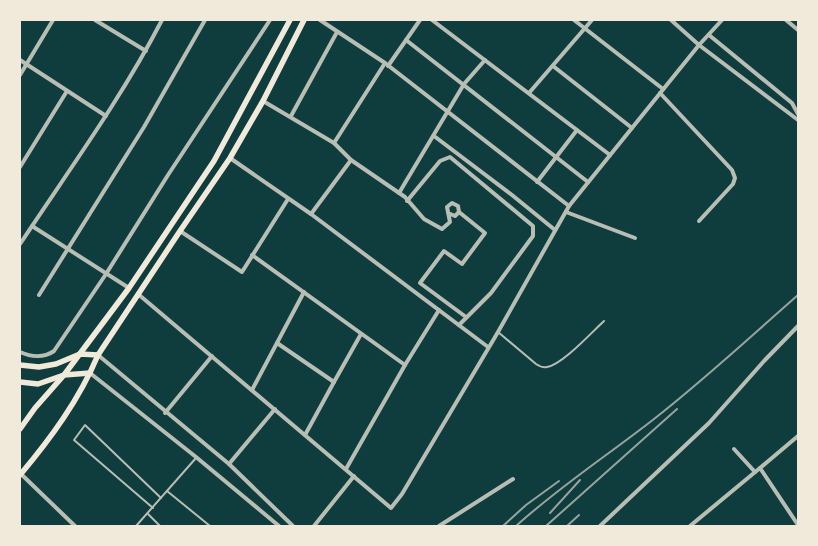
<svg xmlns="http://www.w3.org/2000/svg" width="818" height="546" viewBox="0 0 818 546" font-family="'Source Sans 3',sans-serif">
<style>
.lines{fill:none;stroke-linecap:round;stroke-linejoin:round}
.service{stroke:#b8beb3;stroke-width:2}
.minor{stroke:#b8beb3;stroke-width:4}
.secondary{stroke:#f1e9da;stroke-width:5.5}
.rail{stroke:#97a49c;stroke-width:2}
</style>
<rect width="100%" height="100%" fill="#0f3d3e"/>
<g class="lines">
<!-- service -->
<g class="service">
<path d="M498,332L536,364C539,366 543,368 547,367C562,365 592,332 604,321"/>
<polyline points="167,491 210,526"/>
<polyline points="153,508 74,440 85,425 161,498"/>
<polyline points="148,514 160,526"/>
<polyline points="136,526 196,458"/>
</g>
<!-- minor -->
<g class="minor">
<polyline points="95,20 146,51"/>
<polyline points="320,20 385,63 569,206"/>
<polyline points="432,20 610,155"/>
<polyline points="574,20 663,89"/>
<polyline points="671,20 699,45 798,120"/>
<polyline points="786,20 798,30"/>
<polyline points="709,35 792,103 798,114"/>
<polyline points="406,40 588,182"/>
<polyline points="20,60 106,116"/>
<polyline points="388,66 420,20"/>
<polyline points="553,66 632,128"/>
<polyline points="20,75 53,20"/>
<polyline points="529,93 592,20"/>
<polyline points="660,93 732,170 735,178 733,184 699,221"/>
<polyline points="263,101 334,143 351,160 405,197 424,219 442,229 450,222 447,207 452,203 458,206 459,212 455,216 448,213"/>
<polyline points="291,116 337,32"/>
<polyline points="434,136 512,195 555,230"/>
<polyline points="334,143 385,63"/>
<polyline points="230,158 311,214 488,347"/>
<polyline points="20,167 67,91"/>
<polyline points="537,182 577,130"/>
<polyline points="399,193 464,84 485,60"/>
<polyline points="407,201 440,161 450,157 533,226 533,236 491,293 459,325"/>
<polyline points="459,212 485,233 462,264 444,251 420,283 466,317"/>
<polyline points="566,212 635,238"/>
<polyline points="311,214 351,160"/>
<polyline points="32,226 129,288"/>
<polyline points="180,231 242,272 288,199"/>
<path d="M20,244C69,170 121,99 162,20"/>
<polyline points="252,255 405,365"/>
<polyline points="138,294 391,508 402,494 498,332 569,206 699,45 722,20"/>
<polyline points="39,295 144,127 205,20"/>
<polyline points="277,343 334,382 361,334"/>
<path d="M20,352C31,357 44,358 54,351L106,274L168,175L270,20"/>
<polyline points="98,355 229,464 293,526"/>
<polyline points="90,373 196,457 279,526"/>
<polyline points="252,390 304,292"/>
<polyline points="165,413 212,356"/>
<polyline points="305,435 334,382"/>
<polyline points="798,436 760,468 798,525"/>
<polyline points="734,449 755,472"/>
<polyline points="229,464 275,409"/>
<polyline points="346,469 405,365 439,310"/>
<polyline points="21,474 75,526"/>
<polyline points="314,526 354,476"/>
<polyline points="439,526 513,479"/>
<polyline points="600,526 709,423 764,361 798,326"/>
<polyline points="690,526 760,468"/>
</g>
<!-- secondary -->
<g class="secondary">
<polyline points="20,365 39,367 56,364 80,354 98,355"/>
<polyline points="20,382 38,384 64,375 90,373"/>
<polyline points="20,429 35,408 64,375 129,288 214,161 290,20"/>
<path d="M20,475C51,438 79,400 98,355L180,231L230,158L263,101L304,20"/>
</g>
<!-- rail -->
<g class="rail">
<polyline points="550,513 580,480"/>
<polyline points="503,526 526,505 559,481"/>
<path d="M516,526C559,487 608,455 654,419C704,380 750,337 798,295"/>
<polyline points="546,526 677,409"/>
<polyline points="567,526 579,515"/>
</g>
</g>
<!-- border -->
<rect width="818" height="546" fill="none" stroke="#f1e9da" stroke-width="42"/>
</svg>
